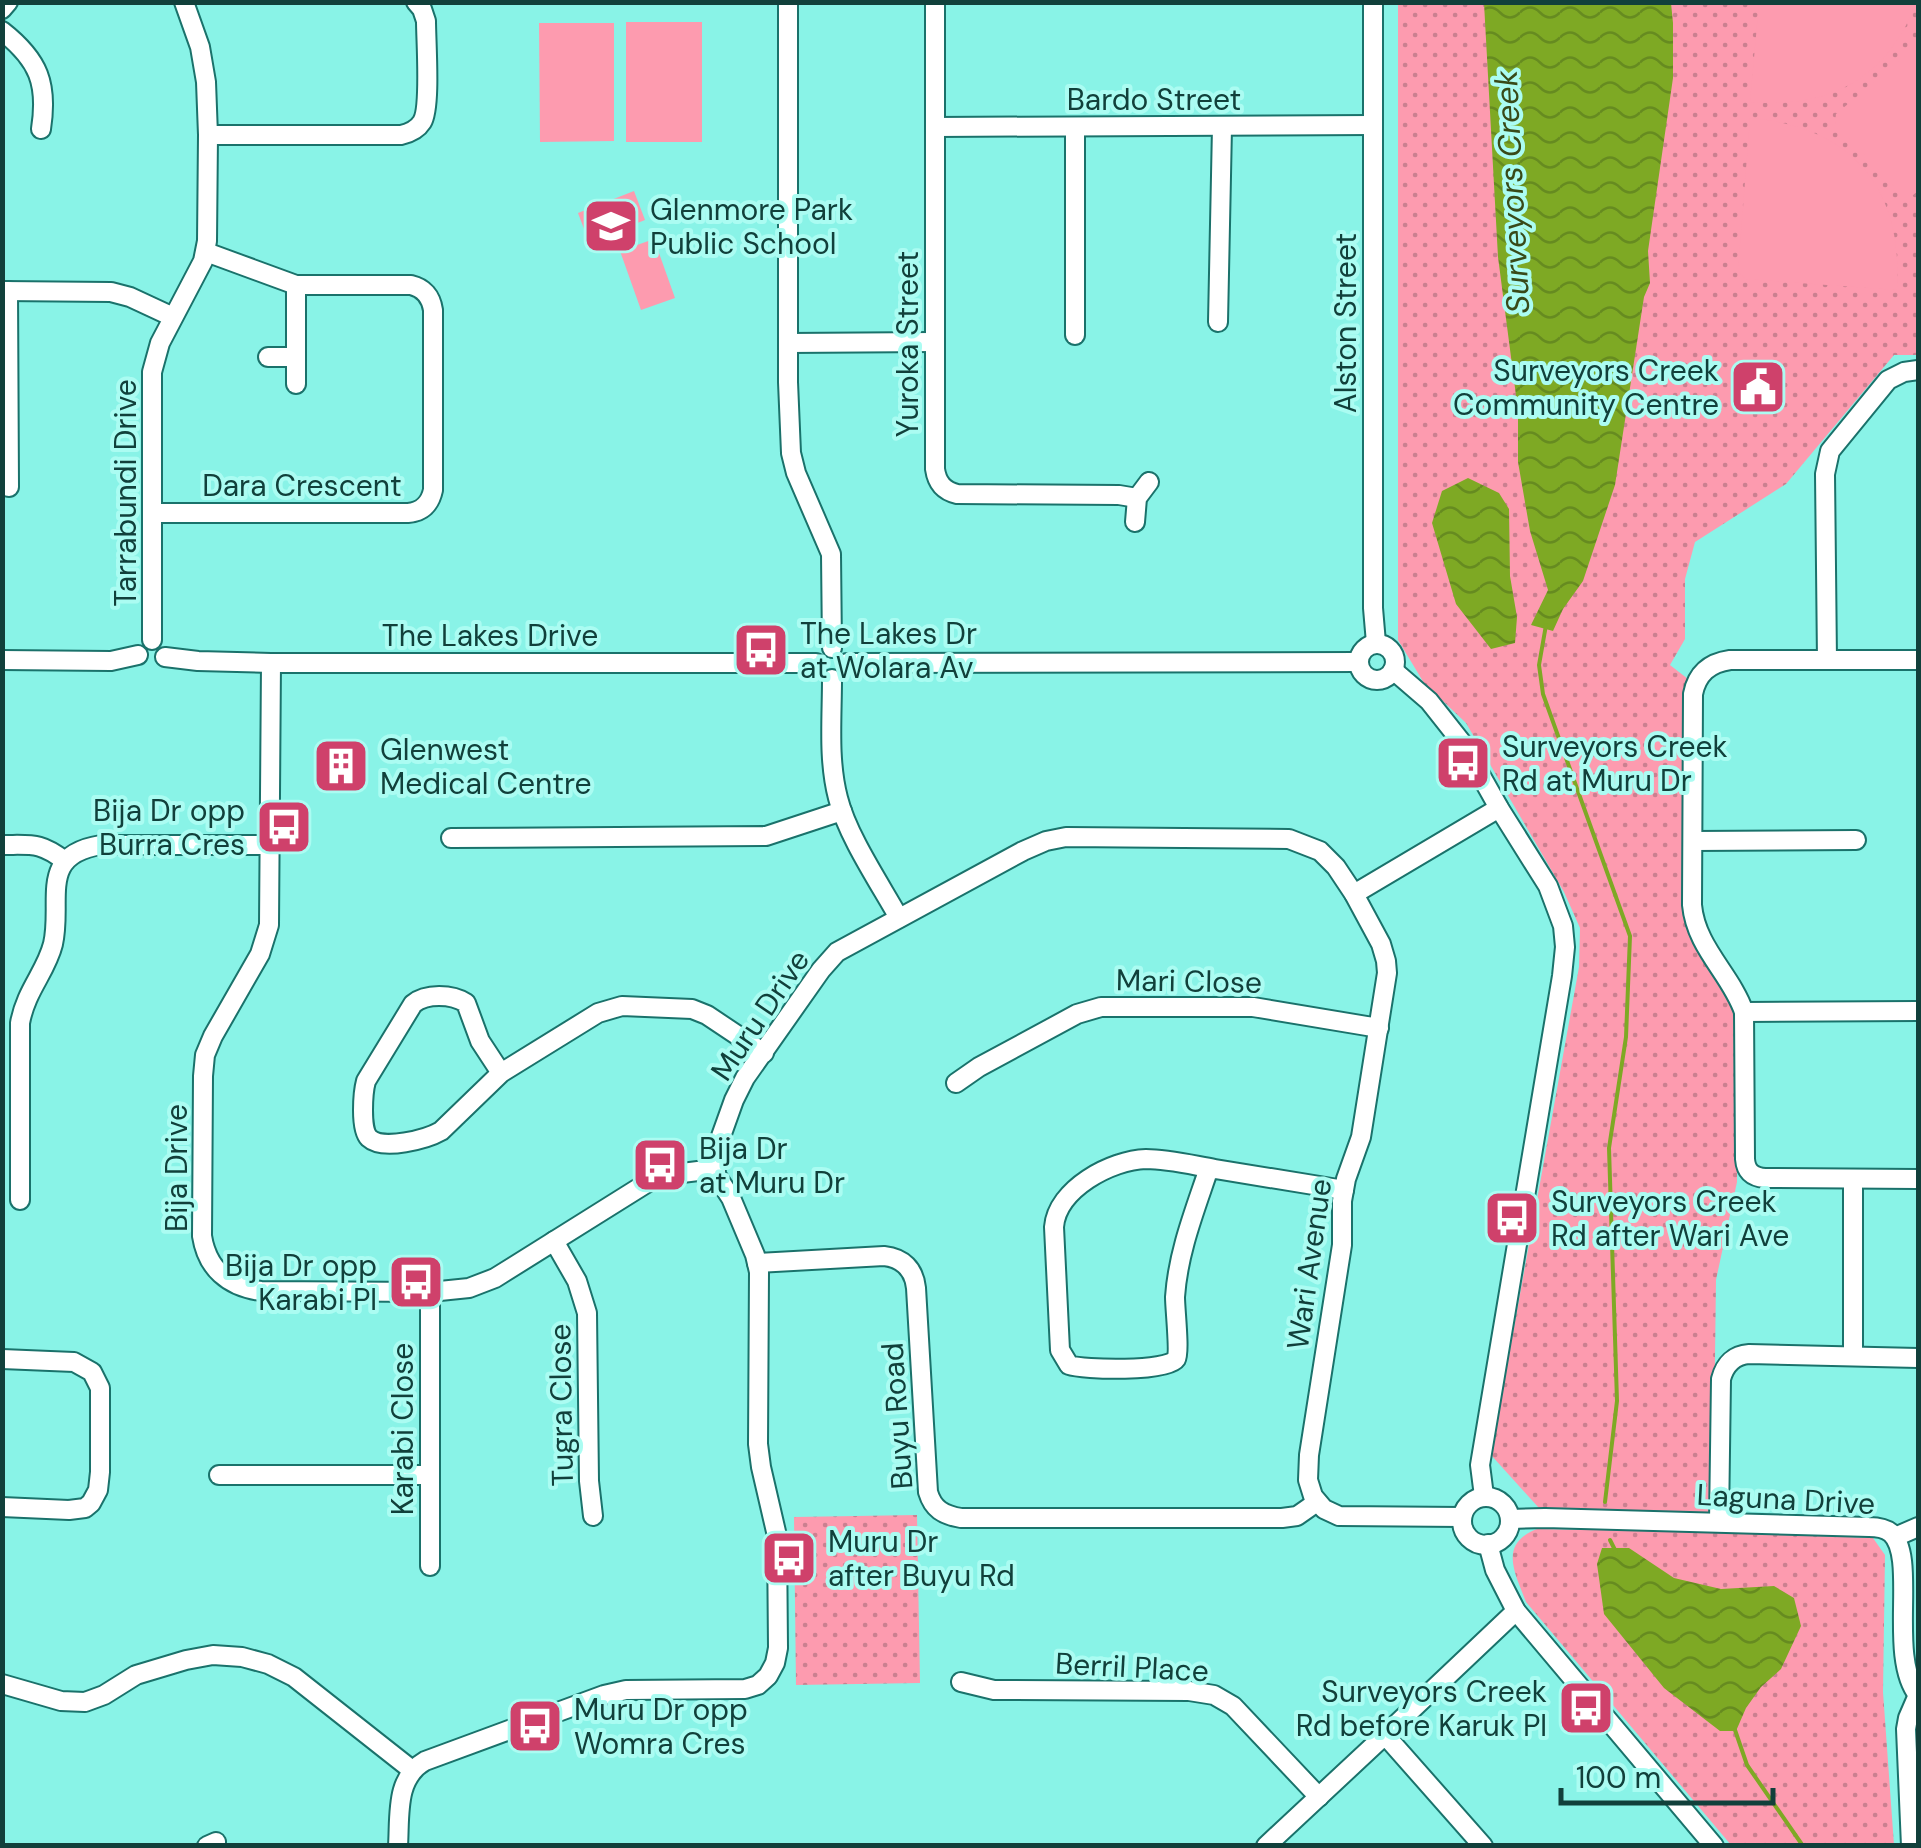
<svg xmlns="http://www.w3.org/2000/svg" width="1921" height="1848" viewBox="0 0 1921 1848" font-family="'DM Sans',sans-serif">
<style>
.park{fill:url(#park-dots)}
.pitch{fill:#fd9baf}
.water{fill:url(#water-waves)}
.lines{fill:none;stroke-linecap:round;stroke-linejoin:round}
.stream{stroke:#7ea924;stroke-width:4}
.minor-casing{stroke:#1a726b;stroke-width:22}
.minor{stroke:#fff;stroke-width:18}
.labels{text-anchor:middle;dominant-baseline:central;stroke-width:8;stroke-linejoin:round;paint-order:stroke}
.street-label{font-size:30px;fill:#11403b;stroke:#abfcf2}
.poi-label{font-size:30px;fill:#11403b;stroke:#abfcf2;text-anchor:start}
.water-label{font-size:32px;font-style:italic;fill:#384a18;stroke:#abfcf2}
</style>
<defs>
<pattern id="park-dots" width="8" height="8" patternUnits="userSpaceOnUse" patternTransform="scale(2.5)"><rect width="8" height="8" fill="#fd9baf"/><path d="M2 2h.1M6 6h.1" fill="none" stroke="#cb8090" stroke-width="1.8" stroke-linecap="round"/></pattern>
<pattern id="water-waves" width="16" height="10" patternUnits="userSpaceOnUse" patternTransform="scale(2.5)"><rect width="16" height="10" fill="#7ea924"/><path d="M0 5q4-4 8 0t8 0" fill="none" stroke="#668b20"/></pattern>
</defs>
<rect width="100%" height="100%" fill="#89f3e7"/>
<!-- park -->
<g class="park">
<polygon points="1398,3 1918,3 1918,355 1894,355 1786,484 1695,542 1685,579 1685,639 1670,665 1688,679 1686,916 1738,1013 1737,1182 1716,1280 1713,1513 1539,1508 1491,1455 1579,967 1580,928 1564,892 1466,723 1424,683 1398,640"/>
<polygon points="917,1515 920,1683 796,1685 794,1517"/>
<path d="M1537,1529L1725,1532L1873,1538L1885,1555L1883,1692L1894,1845H1731L1526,1602C1515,1573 1498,1544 1537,1529Z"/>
</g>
<!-- pitch -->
<g class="pitch">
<path d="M1759,3V2L1916,3C1888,78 1829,109 1750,102Z"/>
<rect x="626" y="22" width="76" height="120"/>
<polygon points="539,23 614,23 614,141 540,142"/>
<polygon points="1917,46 1918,48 1918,191 1907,200 1835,123 1836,114"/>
<path d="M1750,118C1853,127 1903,188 1897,290L1745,279L1738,271Z"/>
<polygon points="634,191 645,220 589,242 578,213"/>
<polygon points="654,239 675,298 641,310 620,251"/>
</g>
<!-- water -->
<g class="water">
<polygon points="1484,3 1671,3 1673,23 1673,78 1648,251 1650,283 1644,297 1615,485 1583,581 1563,609 1553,631 1531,625 1548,590 1530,531 1518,462 1518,411 1498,257"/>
<polygon points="1468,478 1499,493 1509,509 1510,576 1517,617 1515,643 1491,649 1456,604 1432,523 1442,491"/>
<polygon points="1602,1548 1629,1548 1674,1578 1721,1589 1774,1586 1794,1598 1801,1626 1781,1669 1761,1687 1746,1708 1736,1731 1720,1731 1664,1688 1604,1614 1597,1564"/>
</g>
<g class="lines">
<!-- stream -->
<g class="stream">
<polyline points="1546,625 1539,665 1543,694 1630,936 1626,1037 1609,1148 1617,1401 1605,1502"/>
<polyline points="1610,1540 1616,1552"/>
<polyline points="1735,1730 1747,1765 1803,1846"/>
</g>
<!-- minor casing -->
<g class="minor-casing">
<g id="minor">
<polyline points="788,2 788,382 791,453 796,473 831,554 832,648"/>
<path d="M935,2V469C937,483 944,491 957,494L1119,495L1137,498"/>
<polyline points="1373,2 1373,608 1376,643"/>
<polyline points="2,9 8,2"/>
<path d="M2,31C39,60 48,84 41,129"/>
<polyline points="935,127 1373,125"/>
<polyline points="1075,127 1075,335"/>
<path d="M208,135H401C410,133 417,130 422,122C431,108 426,42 426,21L422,9L416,2"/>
<polyline points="296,285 296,384"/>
<polyline points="2,291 111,292 130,297 173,317"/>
<polyline points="8,291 9,487"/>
<polyline points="1218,322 1222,127"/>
<polyline points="788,343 934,342"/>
<polyline points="268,357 296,357"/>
<path d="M152,513H408C422,512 430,504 433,490V310C431,297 424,288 411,285H296L206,252"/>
<polyline points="1135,522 1137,498 1149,482"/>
<polyline points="152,640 152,372 160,343 203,261 207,241 208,135 206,82 200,47 184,2"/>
<circle cx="1377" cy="662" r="18"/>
<polyline points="165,657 198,661 271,663 816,663"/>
<polyline points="2,660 111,661 138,655"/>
<polyline points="1827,660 1825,474 1830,451 1888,380 1904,372 1918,370"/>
<path d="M1918,660H1730C1709,663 1697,674 1693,694L1692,905C1696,948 1731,974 1744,1012L1745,1159C1746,1172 1753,1177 1765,1178L1918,1179"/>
<path d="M271,663L269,925L260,954L213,1036L205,1055L203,1076L202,1236C207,1268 228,1287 261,1291L430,1292L469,1288L495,1278L650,1181L666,1175L714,1169"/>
<polyline points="847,663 1358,662"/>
<polyline points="1393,670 1429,701 1463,744 1499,808 1548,886 1563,926 1565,947 1562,976 1480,1465 1484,1496"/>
<path d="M832,679C832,719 828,760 838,798C847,835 880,884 899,918"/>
<polyline points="451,838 766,836 842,811"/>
<polyline points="1693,841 1856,840"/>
<path d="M2,845C33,845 40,842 65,861"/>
<polyline points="1354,894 1499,808"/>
<polyline points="1744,1012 1918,1011"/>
<path d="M501,1073L480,1041L466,1003C452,994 426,993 413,1004L366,1081C363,1092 360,1129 369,1138C383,1151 427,1139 441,1131L501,1073L598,1013L622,1006L692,1009L707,1015L764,1053"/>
<polyline points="956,1083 979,1067 1077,1014 1101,1007 1253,1007 1379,1028"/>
<path d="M1209,1168C1195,1210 1178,1252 1175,1297C1175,1309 1180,1352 1176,1359C1168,1372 1083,1370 1069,1365L1060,1350L1054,1227C1057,1189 1111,1160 1146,1159C1168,1159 1192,1165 1215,1169C1258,1176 1301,1183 1344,1190"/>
<polyline points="1853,1179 1853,1356"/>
<path d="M20,1200V1023C26,990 46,972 53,944C63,901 37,855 101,845H271"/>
<polyline points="554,1241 577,1281 587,1313 589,1481 593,1516"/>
<path d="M757,1263L884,1256C903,1258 914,1269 916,1288L928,1492C933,1509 943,1515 961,1518H1282L1297,1516L1317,1502"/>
<polyline points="2,1359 74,1362 92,1372 100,1388 100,1472 98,1490 91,1503 85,1508 69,1510 2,1507"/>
<polyline points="219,1475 429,1475"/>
<circle cx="1486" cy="1521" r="24"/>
<path d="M1510,1519L1545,1518L1869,1527C1877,1527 1885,1528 1891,1533C1918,1557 1887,1656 1918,1695"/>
<path d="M1719,1522L1721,1379C1725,1364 1734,1355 1749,1354L1918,1358"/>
<polyline points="1895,1537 1918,1527"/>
<polyline points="1488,1544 1495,1570 1516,1611 1714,1846"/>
<polyline points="430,1566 430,1292"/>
<polyline points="961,1682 994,1690 1189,1691 1214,1695 1233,1706 1319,1797"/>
<polyline points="2,1684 61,1701 85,1702 104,1695 136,1675 186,1660 213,1655 242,1657 268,1664 294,1677 412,1770"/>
<polyline points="1385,1735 1516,1611"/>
<polyline points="207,1846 216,1842"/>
<path d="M398,1846C400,1815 395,1778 425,1761L604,1695L626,1690L745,1689L758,1685L768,1676L775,1663L778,1648L777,1536L761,1467L758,1444L759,1272L755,1255L731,1198L716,1175L715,1153L734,1100L745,1078L821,970L837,952L1023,851L1046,841L1066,837L1289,839L1320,851L1336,867L1354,894L1381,944L1386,961L1387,973L1361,1137L1346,1179L1342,1201V1245L1309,1455L1308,1480L1313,1496L1324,1509L1339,1516L1462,1517"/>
<polyline points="1266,1846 1385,1735 1483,1846"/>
<polyline points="1911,1846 1906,1729 1908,1718 1918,1695"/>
</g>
</g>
<!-- minor -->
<use href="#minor" class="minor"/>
</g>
<!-- icons -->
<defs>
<g id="school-square" transform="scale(2.875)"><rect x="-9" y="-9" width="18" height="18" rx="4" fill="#cf416b" stroke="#abfcf2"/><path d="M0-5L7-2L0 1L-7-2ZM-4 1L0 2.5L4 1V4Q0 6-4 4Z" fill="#fff"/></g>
<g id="civic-square" transform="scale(2.875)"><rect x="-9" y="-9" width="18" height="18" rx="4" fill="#cf416b" stroke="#abfcf2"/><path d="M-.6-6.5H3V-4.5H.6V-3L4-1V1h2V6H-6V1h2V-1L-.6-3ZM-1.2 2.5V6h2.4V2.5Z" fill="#fff"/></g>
<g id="bus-square" transform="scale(2.875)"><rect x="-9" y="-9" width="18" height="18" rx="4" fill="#cf416b" stroke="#abfcf2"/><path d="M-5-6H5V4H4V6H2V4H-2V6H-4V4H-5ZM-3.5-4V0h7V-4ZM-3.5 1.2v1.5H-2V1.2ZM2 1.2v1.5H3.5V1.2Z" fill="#fff"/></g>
<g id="building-square" transform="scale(2.875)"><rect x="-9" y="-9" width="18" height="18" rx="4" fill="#cf416b" stroke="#abfcf2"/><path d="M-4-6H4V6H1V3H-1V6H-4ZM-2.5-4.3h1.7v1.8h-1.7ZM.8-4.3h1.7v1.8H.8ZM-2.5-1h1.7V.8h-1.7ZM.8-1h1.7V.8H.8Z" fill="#fff"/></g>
</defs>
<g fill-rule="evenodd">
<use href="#school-square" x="611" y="226"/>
<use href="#civic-square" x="1758" y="387"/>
<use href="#bus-square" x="761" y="650"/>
<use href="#bus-square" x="1463" y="763"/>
<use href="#building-square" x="341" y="766"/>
<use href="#bus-square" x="284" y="827"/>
<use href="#bus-square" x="660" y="1165"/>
<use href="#bus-square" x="1512" y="1218"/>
<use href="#bus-square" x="416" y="1282"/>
<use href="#bus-square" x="789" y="1558"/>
<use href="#bus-square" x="1586" y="1708"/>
<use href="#bus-square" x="535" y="1726"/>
</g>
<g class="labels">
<!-- street labels -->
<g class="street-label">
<text x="1154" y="99">Bardo Street</text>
<text transform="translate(1345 323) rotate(-90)">Alston Street</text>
<text transform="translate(907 344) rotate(-90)">Yuroka Street</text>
<text x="302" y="485">Dara Crescent</text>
<text transform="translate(125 493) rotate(-90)">Tarrabundi Drive</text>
<text x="490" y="635">The Lakes Drive</text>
<text transform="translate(1189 981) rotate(1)">Mari Close</text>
<text transform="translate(760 1015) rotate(-56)">Muru Drive</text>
<text transform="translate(176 1168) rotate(-90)">Bija Drive</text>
<text transform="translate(1309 1264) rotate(-82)">Wari Avenue</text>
<text transform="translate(561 1405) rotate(-91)">Tugra Close</text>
<text transform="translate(897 1416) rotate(-94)">Buyu Road</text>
<text transform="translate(402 1429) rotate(-90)">Karabi Close</text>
<text transform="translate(1786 1499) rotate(3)">Laguna Drive</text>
<text transform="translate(1132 1667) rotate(3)">Berril Place</text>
</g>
<!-- poi labels -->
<g class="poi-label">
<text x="650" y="209">Glenmore Park<tspan x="650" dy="34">Public School</tspan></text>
<text x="1719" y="370" text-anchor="end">Surveyors Creek<tspan x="1719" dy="34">Community Centre</tspan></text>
<text x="800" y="633">The Lakes Dr<tspan x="800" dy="34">at Wolara Av</tspan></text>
<text x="1502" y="746">Surveyors Creek<tspan x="1502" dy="34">Rd at Muru Dr</tspan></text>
<text x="380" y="749">Glenwest<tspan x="380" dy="34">Medical Centre</tspan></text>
<text x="245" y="810" text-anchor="end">Bija Dr opp<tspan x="245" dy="34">Burra Cres</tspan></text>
<text x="699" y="1148">Bija Dr<tspan x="699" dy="34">at Muru Dr</tspan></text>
<text x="1551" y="1201">Surveyors Creek<tspan x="1551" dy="34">Rd after Wari Ave</tspan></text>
<text x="377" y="1265" text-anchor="end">Bija Dr opp<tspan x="377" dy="34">Karabi Pl</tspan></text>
<text x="828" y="1541">Muru Dr<tspan x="828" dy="34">after Buyu Rd</tspan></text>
<text x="1547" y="1691" text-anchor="end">Surveyors Creek<tspan x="1547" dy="34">Rd before Karuk Pl</tspan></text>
<text x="574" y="1709">Muru Dr opp<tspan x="574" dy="34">Womra Cres</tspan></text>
</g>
<!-- water labels -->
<g class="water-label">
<text transform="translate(1512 192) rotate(-93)">Surveyors Creek</text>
</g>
</g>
<!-- border -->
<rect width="1921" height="1848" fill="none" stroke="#11403b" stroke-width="10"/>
<!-- scale -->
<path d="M1561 1788v15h212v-15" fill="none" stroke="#11403b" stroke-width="5"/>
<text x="1576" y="1788" font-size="30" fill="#11403b" stroke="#abfcf2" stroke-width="8" paint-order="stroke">100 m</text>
</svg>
